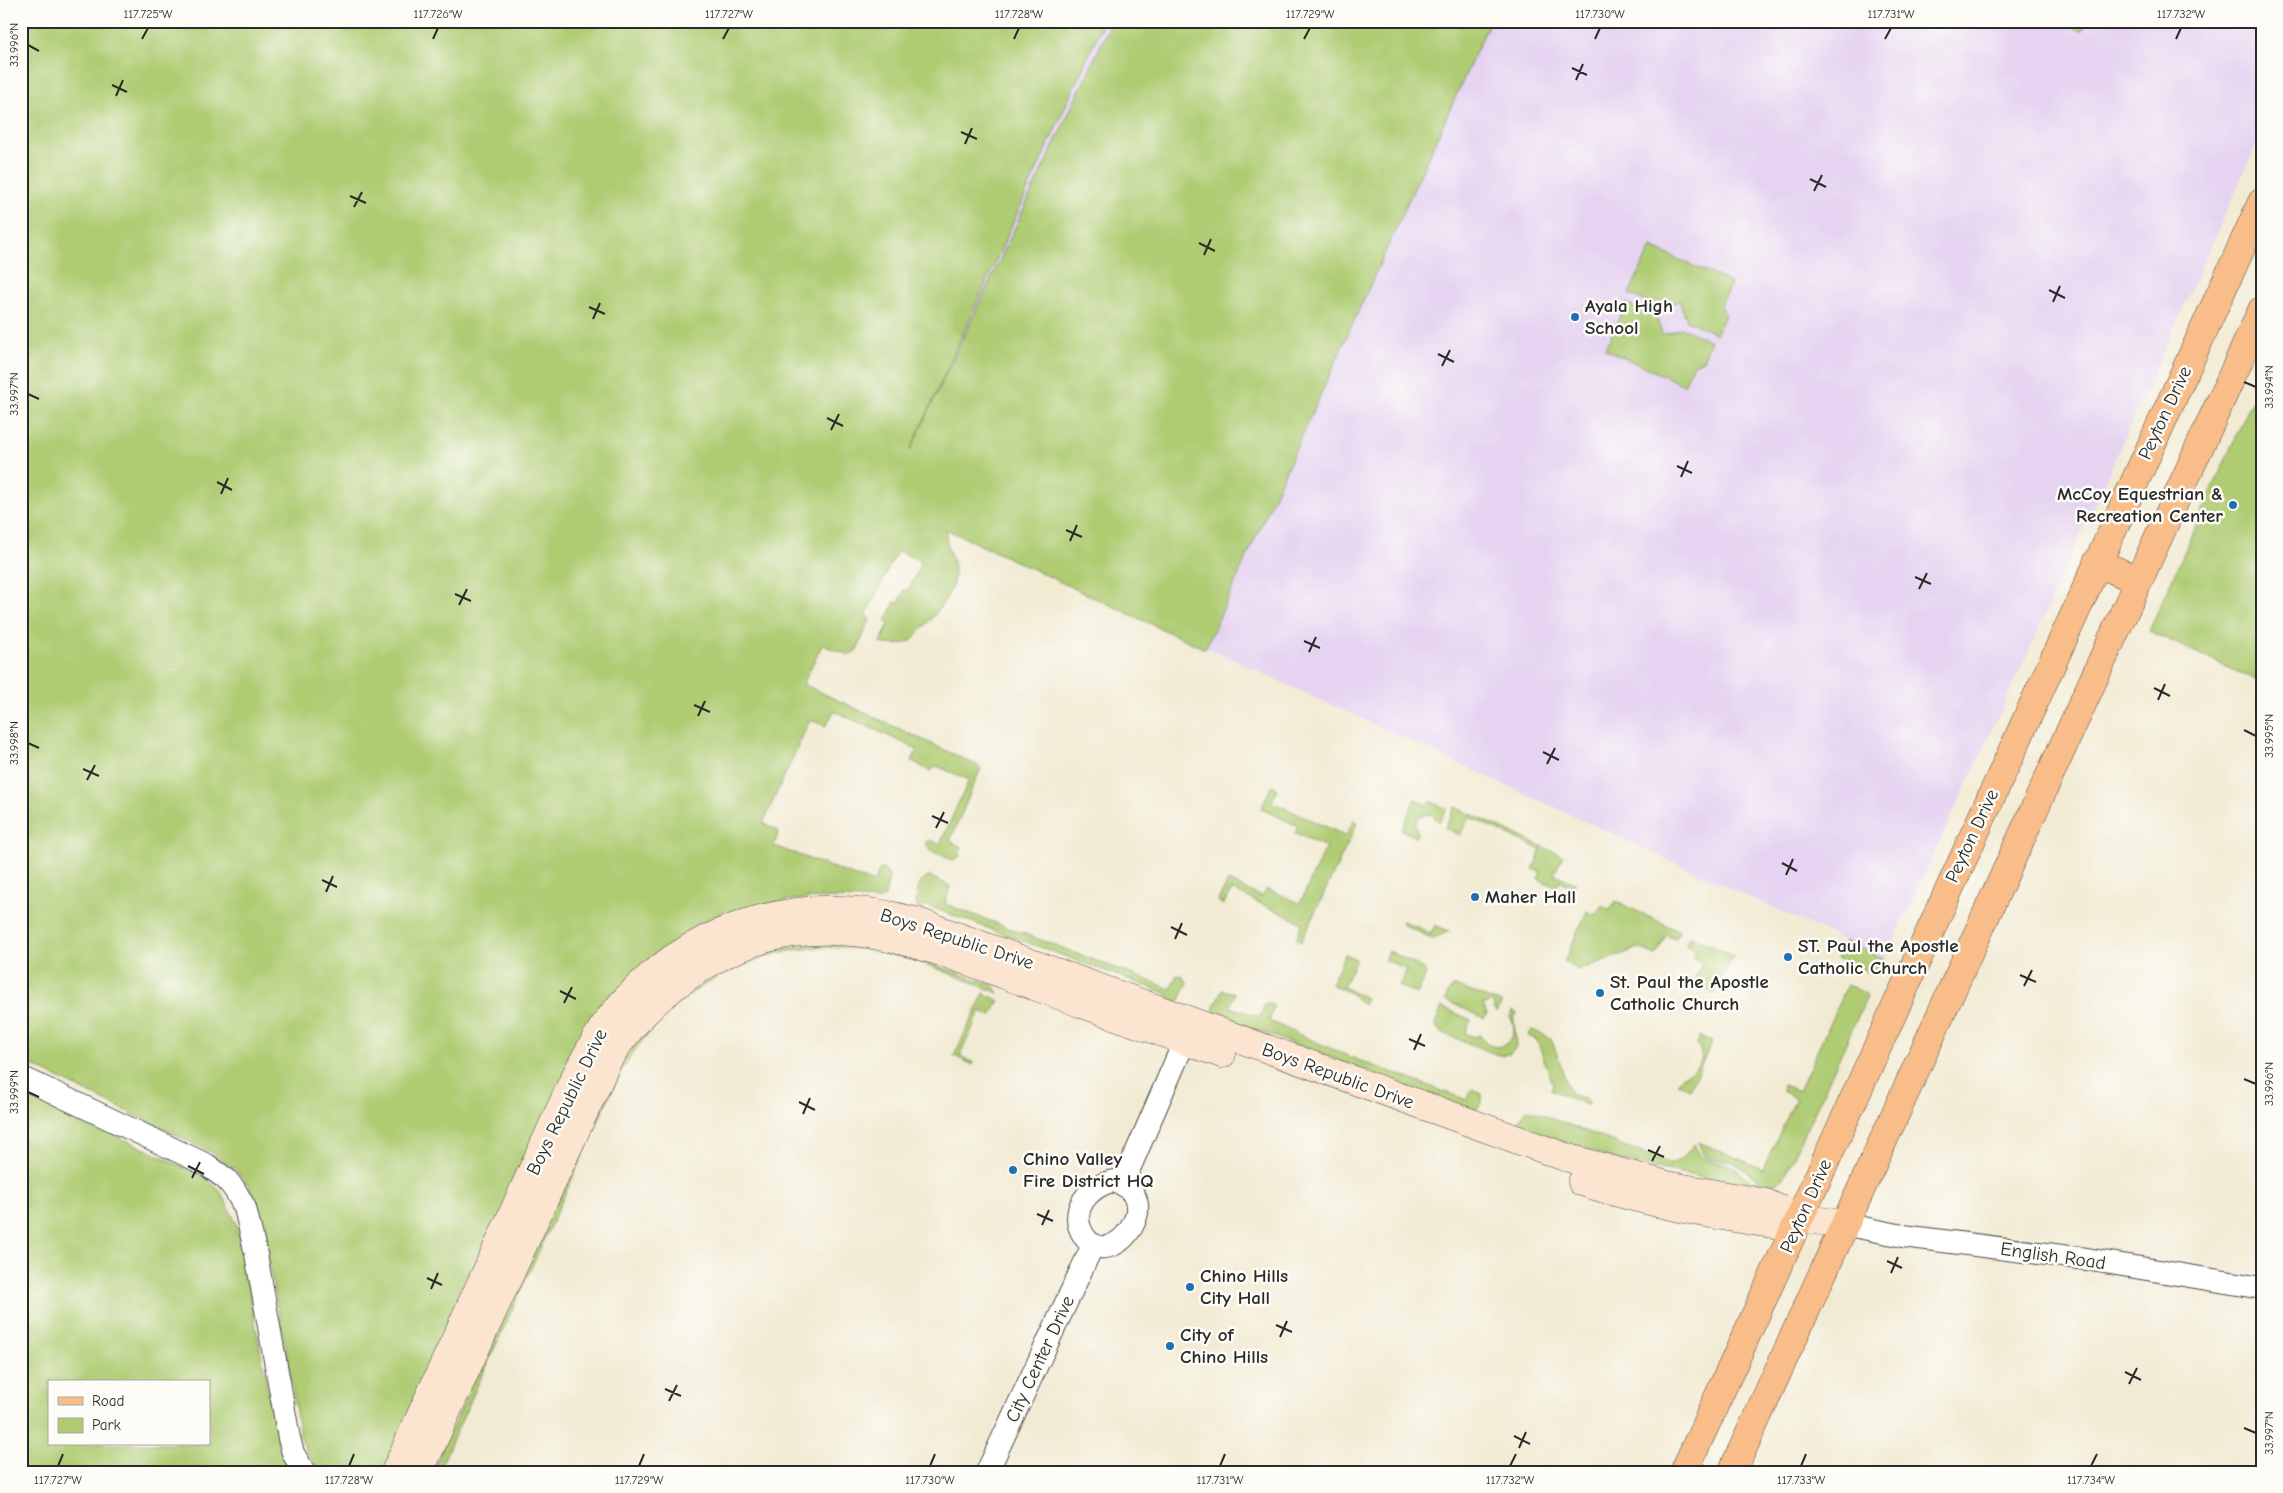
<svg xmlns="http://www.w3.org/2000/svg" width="2283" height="1493" viewBox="0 0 2283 1493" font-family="'Comic Neue',sans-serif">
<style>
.built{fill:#e5d3f1}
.green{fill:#afcc73;stroke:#6d7c4f;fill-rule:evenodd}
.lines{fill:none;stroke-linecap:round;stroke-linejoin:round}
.street-casing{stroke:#494844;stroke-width:24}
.secondary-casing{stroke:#494844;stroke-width:29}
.primary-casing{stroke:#494844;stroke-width:29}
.street{stroke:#fff;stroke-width:22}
.secondary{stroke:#fce5d0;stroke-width:28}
.primary{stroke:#f8bd89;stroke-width:28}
.ticks{fill:none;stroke:#2b2b2b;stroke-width:2}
.poi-dot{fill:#1f6fb2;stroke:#fdfcf7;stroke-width:2}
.labels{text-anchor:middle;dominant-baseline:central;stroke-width:5;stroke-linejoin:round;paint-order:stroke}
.poi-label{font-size:19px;font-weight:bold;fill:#2b2b2b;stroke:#fdfcf7;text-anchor:start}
.street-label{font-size:19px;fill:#2b2b2b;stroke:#fdfcf7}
.neatline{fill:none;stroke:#2b2b2b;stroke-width:2}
.ticks-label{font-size:12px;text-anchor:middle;fill:#2b2b2b}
</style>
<rect width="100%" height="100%" fill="#fdfcf7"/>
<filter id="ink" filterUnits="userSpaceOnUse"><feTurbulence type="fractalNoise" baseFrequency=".02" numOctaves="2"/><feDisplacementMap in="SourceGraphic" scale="10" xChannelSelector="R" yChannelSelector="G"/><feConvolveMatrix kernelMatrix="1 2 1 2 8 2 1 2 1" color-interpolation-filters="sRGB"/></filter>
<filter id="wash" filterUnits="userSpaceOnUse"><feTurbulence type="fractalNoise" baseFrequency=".0096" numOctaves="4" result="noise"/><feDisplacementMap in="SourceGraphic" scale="20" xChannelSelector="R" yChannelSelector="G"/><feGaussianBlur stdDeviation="1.12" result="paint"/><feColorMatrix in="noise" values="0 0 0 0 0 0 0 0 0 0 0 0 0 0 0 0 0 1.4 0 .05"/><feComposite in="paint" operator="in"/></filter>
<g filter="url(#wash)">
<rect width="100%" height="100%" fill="#f2ebd4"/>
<!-- built -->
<polygon class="built" points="1104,21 2262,21 2262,132 2021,668 1885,959 887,501"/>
<!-- green -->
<g class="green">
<path d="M21,21H1104L910,451L1112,21H1490L1205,649L946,529C945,543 951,554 954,567C958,595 928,621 912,640C902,646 892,645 880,643L889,624L886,621L895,602L899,603L905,589L908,590L920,566V560L897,551L866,615L870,619L857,650L850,655L822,645L803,684L979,766L981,768L950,841L962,847L959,857L952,860L929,850L926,842L929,840L940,844L969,780L937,766L930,771L912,761L917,749L834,711L826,726L810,720L763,823L779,831L774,846L874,883L880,869H883L889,876L885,896L878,900C800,895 759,898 688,935L382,1472H321L308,1455L300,1436L286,1349L257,1206L249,1186L235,1169L213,1153L21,1060Z"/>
<polygon points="2060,21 2087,21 2082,31"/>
<polygon points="1651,247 1731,283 1721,305 1725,315 1716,334 1687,320 1679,301 1661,308 1629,294"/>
<polygon points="1626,303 1656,317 1663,335 1682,328 1711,341 1703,360 1694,364 1684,385 1605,349"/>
<polygon points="2262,378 2262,683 2149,631"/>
<polygon points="1272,785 1277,788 1272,802 1346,836 1354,820 1357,824 1301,942 1296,939 1302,923 1232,890 1223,905 1218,901 1228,881 1262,897 1267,889 1300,903 1326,847 1295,833 1298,826 1261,809"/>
<polygon points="1415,799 1428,805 1430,801 1447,809 1439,822 1431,814 1419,816 1415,825 1418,833 1416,837 1401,830"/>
<polygon points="1455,807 1563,856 1554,874 1575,883 1573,888 1559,881 1556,887 1538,879 1541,872 1533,869 1541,850 1469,817 1460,835 1445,828"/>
<path d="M929,876L950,886L945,904L1171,989L1176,976L1181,975L1188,983L1179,1002L1168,999V994L925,905L923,910L918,909C913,901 919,878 929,876Z"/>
<polygon points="1615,901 1679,931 1675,939 1666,935 1656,955 1639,948 1579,970 1564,962 1587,911 1596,915 1601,906 1610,910"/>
<polygon points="1403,921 1431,933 1435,925 1449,931 1433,939 1402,924"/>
<polygon points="1690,936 1733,956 1715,994 1693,983 1702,963 1692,958 1696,949 1686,944"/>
<polygon points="1845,941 1885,959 1879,973 1874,974 1837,958"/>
<path d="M820,943L885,948L993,985L999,993C962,979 924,961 884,953C777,930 677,979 621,1071L438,1472H432L566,1180L627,1052L667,1006L733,963L773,950Z"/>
<polygon points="1389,951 1424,969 1426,975 1417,994 1399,986 1407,969 1385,960"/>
<polygon points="1345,954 1356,959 1343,987 1366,998 1363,1005 1350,993 1331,984"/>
<path d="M1847,985L1865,993L1867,997L1785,1176C1764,1197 1751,1170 1732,1162C1724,1158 1714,1162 1706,1157L1698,1142L1763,1169L1796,1098L1782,1091L1783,1085L1799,1091Z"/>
<polygon points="1455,986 1502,1003 1496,1012 1492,1002 1483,1005 1487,1015 1484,1018 1445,1000 1449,991"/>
<polygon points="1222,990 1235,993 1230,1007 1260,1017 1265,1004 1271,1004 1274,1007 1269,1021 1350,1057 1467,1100 1472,1089 1482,1094 1482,1102 1476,1110 1470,1110 1219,1016 1213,1009"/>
<polygon points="984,993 999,1001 991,1016 980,1011 960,1056 974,1063 973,1065 954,1056"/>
<path d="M1442,1007L1471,1020L1465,1033L1474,1037L1480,1035C1492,1060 1525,1040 1510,1017L1512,1011L1517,1013L1514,1019L1516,1048L1510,1054L1498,1055L1440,1032L1435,1024Z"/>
<polygon points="1532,1030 1551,1038 1570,1093 1589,1101 1587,1105 1551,1090 1553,1084 1537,1040 1528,1036"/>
<path d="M1700,1036L1712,1042L1690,1089L1678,1084L1683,1075C1699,1072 1707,1057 1697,1044Z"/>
<path d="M21,1090L206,1178L221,1192L236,1223L278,1442L290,1472H21ZM49,1382H209V1444H49Z"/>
<path d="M1527,1109L1669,1163C1682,1162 1686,1154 1694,1144C1706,1169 1711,1157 1732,1166C1739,1169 1743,1177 1750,1180C1757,1183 1763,1184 1767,1190L1620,1161L1522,1128L1517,1124Z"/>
</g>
</g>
<g filter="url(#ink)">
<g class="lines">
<!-- street casing -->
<g class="street-casing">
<g id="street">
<polyline points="21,1077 207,1165 226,1179 235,1190 245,1208 256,1254 289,1438 293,1453 304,1472"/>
<path d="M1114,1181C1170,1198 1110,1276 1084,1236C1067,1211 1089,1185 1114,1181Z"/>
<polyline points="1123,1183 1191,1026"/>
<polyline points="1843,1224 1903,1236 2086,1259 2262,1288"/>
<polyline points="987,1472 1093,1245"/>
</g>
</g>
<!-- secondary casing -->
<g class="secondary-casing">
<g id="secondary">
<path d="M1582,1182C1648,1204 1717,1216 1786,1226L1798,1218"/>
<path d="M395,1472L573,1081C584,1060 595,1038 609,1019C683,924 801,890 915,921L1565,1157L1667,1185L1766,1203L1798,1218L1843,1224"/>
<path d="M419,1472L609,1058C635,1017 667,987 709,963C821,897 926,946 1037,987C1098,1010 1160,1032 1222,1054"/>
</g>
</g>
<!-- primary casing -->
<g class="primary-casing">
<g id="primary">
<polyline points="2097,562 2138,581"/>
<polyline points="1684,1472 2262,202"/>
<polyline points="1732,1472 2262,310"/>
</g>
</g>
<!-- street -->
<use href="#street" class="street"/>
<!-- secondary -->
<use href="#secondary" class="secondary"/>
<!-- primary -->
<use href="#primary" class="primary"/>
</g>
</g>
<!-- ticks -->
<path class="ticks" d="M142,39L148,28M433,39L438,28M723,39L729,28M1014,39L1019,28M1304,39L1310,28M1595,39L1600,28M1885,39L1891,28M2176,39L2181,28M28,45L39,51M1572,68L1587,75M1576,80L1583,64M112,85L127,92M116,96L123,80M961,132L977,139M965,144L972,128M1810,179L1826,187M1814,191L1822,175M350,196L366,203M354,207L362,192M1199,243L1215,251M1204,255L1211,239M2049,290L2065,298M2053,302L2060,286M589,307L605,314M593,319L600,303M1438,354L1454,362M1442,366L1450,350M2244,382L2256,387M28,394L39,399M827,418L843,426M831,430L839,414M1677,466L1692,473M1681,477L1688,461M217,482L232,490M221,494L228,478M1066,530L1082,537M1070,541L1077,525M1915,577L1931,584M1919,589L1927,573M455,594L471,601M459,605L467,589M1304,641L1320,648M1309,652L1316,637M2154,688L2170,696M2158,700L2165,684M694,705L710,712M698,716L705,701M2244,730L2256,736M28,743L39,748M1543,752L1559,760M1547,764L1555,748M83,769L99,776M87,780L95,765M932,816L948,823M936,828L944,812M1782,863L1797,871M1786,875L1793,859M322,880L337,887M326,892L333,876M1171,927L1187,935M1175,939L1182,923M2020,975L2036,982M2024,986L2032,970M560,991L576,999M564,1003L572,987M1409,1039L1425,1046M1414,1050L1421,1034M2244,1079L2256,1084M28,1092L39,1097M799,1102L815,1110M803,1114L810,1098M1648,1150L1664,1157M1652,1161L1660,1146M188,1166L204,1174M192,1178L200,1162M1037,1214L1053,1221M1042,1225L1049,1210M1887,1261L1902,1268M1891,1273L1898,1257M427,1278L442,1285M431,1289L438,1273M1276,1325L1292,1332M1280,1337L1287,1321M2125,1372L2141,1380M2129,1384L2137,1368M665,1389L681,1396M669,1401L677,1385M2244,1428L2256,1433M1514,1436L1530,1444M1519,1448L1526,1432M58,1466L63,1454M349,1466L354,1454M639,1466L644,1454M930,1466L935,1454M1220,1466L1225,1454M1510,1466L1516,1454M1801,1466L1806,1454M2091,1466L2097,1454"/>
<!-- markers -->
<g class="poi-dot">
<circle cx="1575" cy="317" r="5"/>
<circle cx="2233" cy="505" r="5"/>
<circle cx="1475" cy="897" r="5"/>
<circle cx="1788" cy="957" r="5"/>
<circle cx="1600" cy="993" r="5"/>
<circle cx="1013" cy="1170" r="5"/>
<circle cx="1190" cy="1287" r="5"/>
<circle cx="1170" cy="1346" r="5"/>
</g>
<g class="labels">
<!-- poi labels -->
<g class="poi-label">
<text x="1585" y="306">Ayala High<tspan x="1585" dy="22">School</tspan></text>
<text x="2223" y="494" text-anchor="end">McCoy Equestrian &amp;<tspan x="2223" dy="22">Recreation Center</tspan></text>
<text x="1485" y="897">Maher Hall</text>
<text x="1798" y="946">ST. Paul the Apostle<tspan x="1798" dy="22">Catholic Church</tspan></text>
<text x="1610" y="982">St. Paul the Apostle<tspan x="1610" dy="22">Catholic Church</tspan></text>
<text x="1023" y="1159">Chino Valley<tspan x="1023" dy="22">Fire District HQ</tspan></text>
<text x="1200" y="1276">Chino Hills<tspan x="1200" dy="22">City Hall</tspan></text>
<text x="1180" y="1335">City of<tspan x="1180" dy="22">Chino Hills</tspan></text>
</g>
<!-- street labels -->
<g class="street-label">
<text transform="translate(2165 413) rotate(-65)">Peyton Drive</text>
<text transform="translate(1972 836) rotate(-65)">Peyton Drive</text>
<text transform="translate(957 939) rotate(18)">Boys Republic Drive</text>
<text transform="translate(1338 1076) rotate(20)">Boys Republic Drive</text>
<text transform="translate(567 1102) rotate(-64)">Boys Republic Drive</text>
<text transform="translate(1806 1206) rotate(-66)">Peyton Drive</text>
<text transform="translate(2053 1256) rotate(8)">English Road</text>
<text transform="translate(1040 1359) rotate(-65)">City Center Drive</text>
</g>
</g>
<!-- margin -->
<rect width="2283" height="1493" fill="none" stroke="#fdfcf7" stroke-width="55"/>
<!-- legend -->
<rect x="48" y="1380" width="162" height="65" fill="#fdfcf7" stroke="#a9a8a5"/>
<rect x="58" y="1397" width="25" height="8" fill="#f8bd89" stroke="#a9a8a5"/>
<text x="92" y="1406" font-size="15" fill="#2b2b2b">Road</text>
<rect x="58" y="1418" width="25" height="15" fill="#afcc73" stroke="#a9a8a5"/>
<text x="92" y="1430" font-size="15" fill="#2b2b2b">Park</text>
<rect x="28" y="28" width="2228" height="1438" class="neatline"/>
<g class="ticks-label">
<text x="148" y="18">117.725°W</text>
<text x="438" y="18">117.726°W</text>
<text x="729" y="18">117.727°W</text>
<text x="1019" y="18">117.728°W</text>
<text x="1310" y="18">117.729°W</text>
<text x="1600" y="18">117.730°W</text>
<text x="1891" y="18">117.731°W</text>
<text x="2181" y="18">117.732°W</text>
<text transform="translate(14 45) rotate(-90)" y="4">33.996°N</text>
<text transform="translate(2269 387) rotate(-90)" y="4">33.994°N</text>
<text transform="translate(14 394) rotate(-90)" y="4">33.997°N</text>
<text transform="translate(2269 736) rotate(-90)" y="4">33.995°N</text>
<text transform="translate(14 743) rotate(-90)" y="4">33.998°N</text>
<text transform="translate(2269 1084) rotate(-90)" y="4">33.996°N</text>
<text transform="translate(14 1092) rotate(-90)" y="4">33.999°N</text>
<text transform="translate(2269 1433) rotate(-90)" y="4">33.997°N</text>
<text x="58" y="1484">117.727°W</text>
<text x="349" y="1484">117.728°W</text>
<text x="639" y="1484">117.729°W</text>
<text x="930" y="1484">117.730°W</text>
<text x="1220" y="1484">117.731°W</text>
<text x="1510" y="1484">117.732°W</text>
<text x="1801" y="1484">117.733°W</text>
<text x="2091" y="1484">117.734°W</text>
</g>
</svg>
